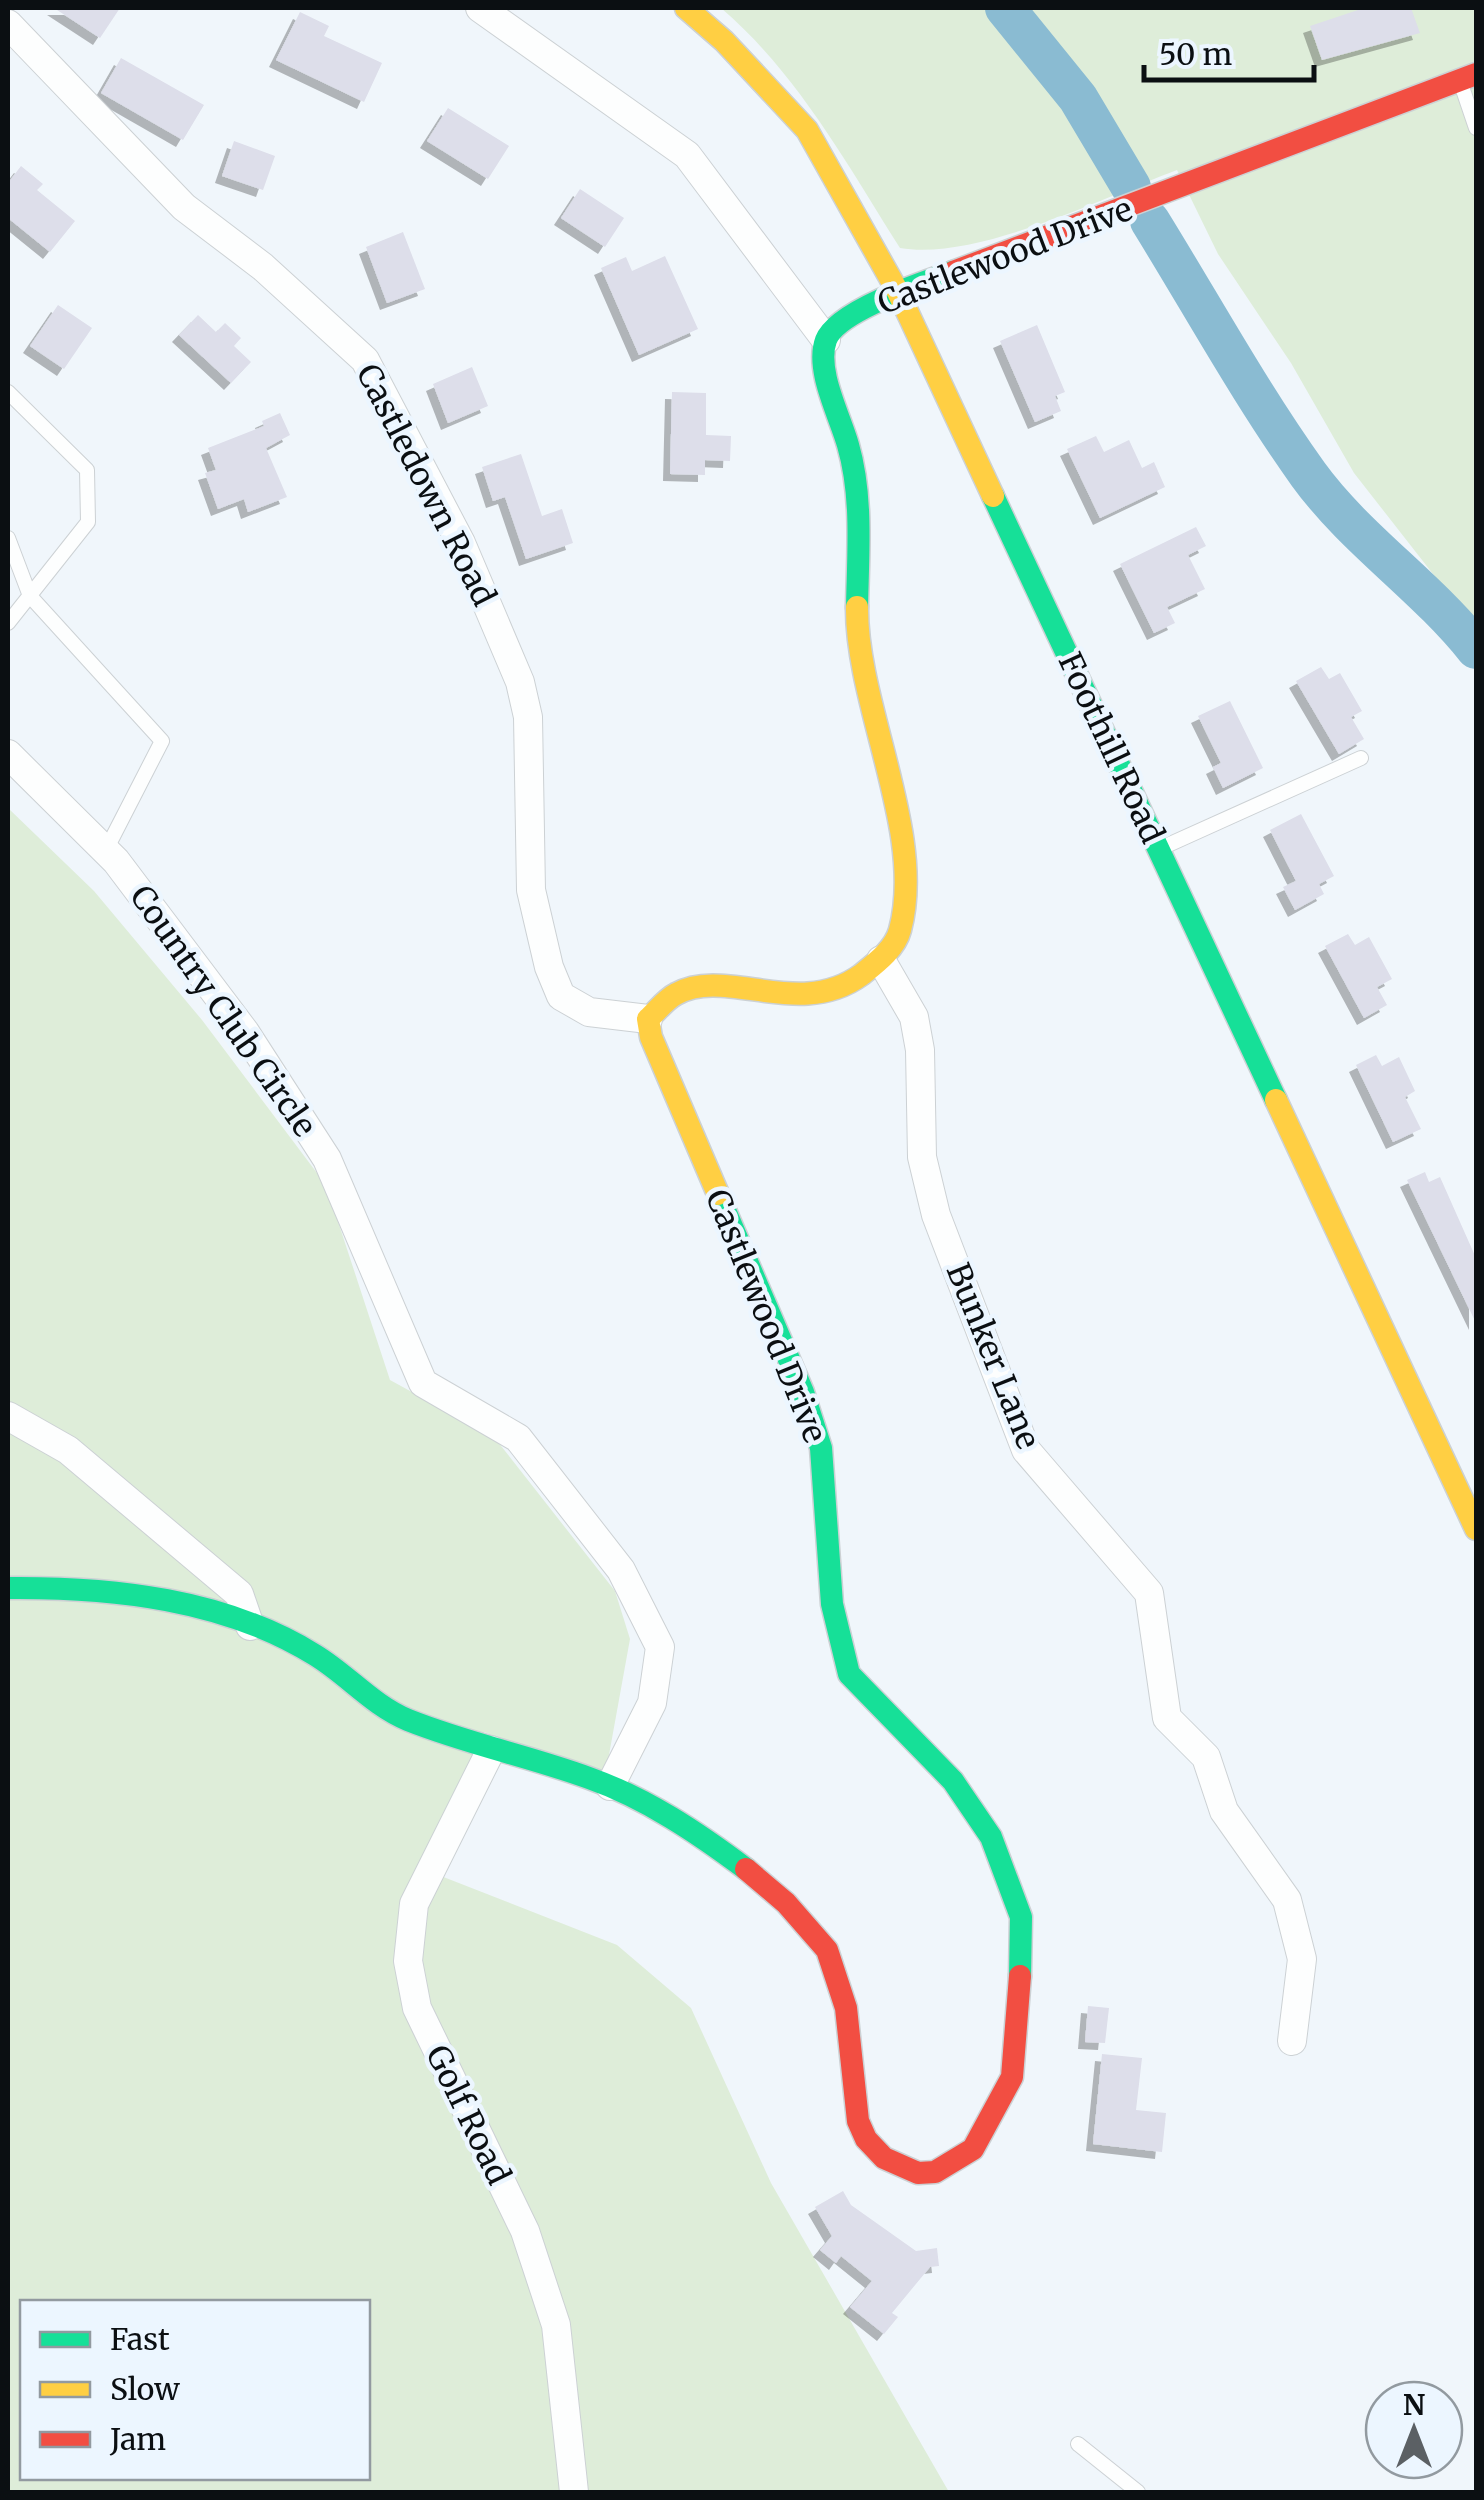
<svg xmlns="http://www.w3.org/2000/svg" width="1484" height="2500" viewBox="0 0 1484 2500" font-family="Merriweather,serif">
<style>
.green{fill:#deedd9;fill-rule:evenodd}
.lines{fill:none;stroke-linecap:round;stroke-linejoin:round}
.river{stroke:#8abbd2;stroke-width:40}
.building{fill:#dddeea;filter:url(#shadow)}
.lane-casing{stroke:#ccd1d4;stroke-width:16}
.street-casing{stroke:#ccd1d4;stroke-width:30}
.fast-casing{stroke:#ccd1d4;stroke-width:25}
.slow-casing{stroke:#ccd1d4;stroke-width:25}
.jam-casing{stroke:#ccd1d4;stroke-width:25}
.lane{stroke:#fdfefe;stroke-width:14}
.street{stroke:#fdfefe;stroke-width:28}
.fast{stroke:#16e098;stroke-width:22}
.slow{stroke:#ffcf43;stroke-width:22}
.jam{stroke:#f24e42;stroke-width:22}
.labels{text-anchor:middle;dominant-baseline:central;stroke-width:9;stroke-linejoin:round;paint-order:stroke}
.street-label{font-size:32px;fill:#0b0f12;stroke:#ecf6ff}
</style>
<defs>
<filter id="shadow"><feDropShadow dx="-7" dy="7" stdDeviation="0" flood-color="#0004"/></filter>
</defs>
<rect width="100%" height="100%" fill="#f0f6fb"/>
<!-- green -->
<g class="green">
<path d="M721,8H1476V629L1354,473L1291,363L1218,254L1177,170C1102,198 977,261 900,248C847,164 797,73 721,8Z"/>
<path d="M8,808L94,891L202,1020L326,1185L390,1380L494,1437L615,1591L630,1639L605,1777L484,1732L423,1869L617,1945L691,2008L771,2183L949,2492H8ZM22,2302H368V2478H22Z"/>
</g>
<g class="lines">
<!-- river -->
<g class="river">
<polyline points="1005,8 1078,98 1131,187"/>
<path d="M1150,221C1202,305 1250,393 1308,474C1355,539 1425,585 1476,649"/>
</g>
</g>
<!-- building -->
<g class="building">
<polygon points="54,8 120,8 100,38"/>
<polygon points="1364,8 1411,8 1420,33 1322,60 1310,26"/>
<polygon points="300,12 329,26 324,36 382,63 364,102 276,60"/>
<polygon points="121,58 204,105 183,140 101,93"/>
<polygon points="448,108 509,146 488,179 427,141"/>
<polygon points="234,141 275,156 263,190 222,176"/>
<polygon points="21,166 43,184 37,190 75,221 50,252 8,218 8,183"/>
<polygon points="580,189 624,218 605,247 561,218"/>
<polygon points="403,232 425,289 387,303 366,247"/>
<polygon points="665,256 698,329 639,355 601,268 626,257 632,271"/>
<polygon points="58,305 92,328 64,369 30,346"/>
<polygon points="198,315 216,332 225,323 241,338 234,346 251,362 231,383 179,335"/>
<polygon points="1037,325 1065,392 1055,396 1061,411 1035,422 1000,341"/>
<polygon points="472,367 488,406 448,423 433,384"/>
<polygon points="672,392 706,393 706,435 731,436 730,461 705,460 705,475 670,474"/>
<polygon points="280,413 290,435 266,448 287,497 248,512 244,499 218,509 205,473 216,470 208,448 264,426 262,421"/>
<polygon points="1096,436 1104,452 1129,440 1142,468 1154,462 1165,487 1100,518 1067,449"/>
<polygon points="521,454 542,516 562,509 573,543 526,559 505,497 493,501 482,467"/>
<polygon points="1196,527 1206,546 1188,555 1205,589 1167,607 1175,623 1154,633 1120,564"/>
<polygon points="1321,667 1329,679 1340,673 1362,711 1351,717 1364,739 1339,754 1296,681"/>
<polygon points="1230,701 1263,768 1223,788 1213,767 1221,763 1198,716"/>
<polygon points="1301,814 1334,876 1319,884 1324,894 1295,910 1283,887 1296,881 1270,830"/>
<polygon points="1348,934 1355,945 1369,937 1392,979 1377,987 1387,1005 1364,1018 1325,946"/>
<polygon points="1376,1055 1382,1066 1399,1057 1415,1091 1405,1097 1421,1129 1393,1142 1356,1065"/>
<polygon points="1425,1172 1429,1182 1440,1177 1476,1258 1476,1323 1407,1180"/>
<polygon points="1088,2006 1109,2008 1105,2043 1085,2042"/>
<polygon points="1102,2054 1142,2058 1136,2110 1166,2113 1162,2152 1093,2144"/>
<polygon points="843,2191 851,2205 916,2251 937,2248 939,2266 930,2267 892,2313 898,2317 884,2334 850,2307 872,2281 841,2256 836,2263 820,2250 832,2236 815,2207"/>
</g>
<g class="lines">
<!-- lane casing -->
<g class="lane-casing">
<g id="lane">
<polyline points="1460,81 1476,128"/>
<polyline points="8,392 87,470 88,522 8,623"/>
<polyline points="8,538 30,596 162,741 106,850"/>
<polyline points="1159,849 1361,758"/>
<polyline points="1078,2444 1138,2492"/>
</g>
</g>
<!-- street casing -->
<g class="street-casing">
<g id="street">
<polyline points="480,8 687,155 826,340"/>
<polyline points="8,24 184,207 263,267 365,360 461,543 520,682 528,717 531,890 549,967 561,996 589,1012 648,1019"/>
<polyline points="8,754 116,861 245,1032 327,1159 423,1383 518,1438 621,1570 660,1647 652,1703 610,1786"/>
<polyline points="881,960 914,1017 920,1050 922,1157 936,1215 1026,1450 1149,1593 1167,1718 1206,1757 1224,1811 1287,1900 1302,1959 1292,2041"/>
<polyline points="8,1416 68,1450 239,1594 250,1626"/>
<polyline points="491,1750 414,1904 408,1961 417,2008 525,2231 556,2325 574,2492"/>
</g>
</g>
<!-- fast casing -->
<g class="fast-casing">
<g id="fast">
<polyline points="993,496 1276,1100"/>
<path d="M857,607C858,553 863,497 848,445C840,416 815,370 826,340C837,311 924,282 953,272"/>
<polyline points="718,1194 803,1392 821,1448 832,1604 849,1674 953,1781 991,1837 1021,1917 1020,1976"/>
<path d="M8,1588C112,1587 225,1599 315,1655C348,1675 372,1705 408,1720C468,1744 529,1756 589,1778C646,1798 698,1833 746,1869"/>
</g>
</g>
<!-- slow casing -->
<g class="slow-casing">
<g id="slow">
<polyline points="686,8 724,41 807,130 898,292 993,496"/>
<polyline points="1276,1100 1476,1529"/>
<path d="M718,1194L651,1037L648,1019C657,1011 666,999 676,994C726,966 799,1020 861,975C876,963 895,949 900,930C926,833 856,706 857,607"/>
</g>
</g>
<!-- jam casing -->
<g class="jam-casing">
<g id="jam">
<polyline points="953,272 1476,74"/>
<polyline points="746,1869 786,1903 827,1950 846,2008 858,2121 866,2139 884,2158 918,2173 935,2172 973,2149 1012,2077 1020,1976"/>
</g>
</g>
<!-- lane -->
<use href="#lane" class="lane"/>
<!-- street -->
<use href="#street" class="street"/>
<!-- fast -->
<use href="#fast" class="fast"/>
<!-- slow -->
<use href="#slow" class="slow"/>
<!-- jam -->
<use href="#jam" class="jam"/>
</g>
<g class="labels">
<!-- street labels -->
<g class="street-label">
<text transform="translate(1005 256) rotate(-21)">Castlewood Drive</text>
<text transform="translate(426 485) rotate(63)">Castledown Road</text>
<text transform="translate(1111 748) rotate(65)">Foothill Road</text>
<text transform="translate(223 1011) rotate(55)">Country Club Circle</text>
<text transform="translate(766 1316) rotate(68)">Castlewood Drive</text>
<text transform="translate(993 1356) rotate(68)">Bunker Lane</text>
<text transform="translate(468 2115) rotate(64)">Golf Road</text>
</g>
</g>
<!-- border -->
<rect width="1484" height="2500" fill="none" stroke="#0b0f12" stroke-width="20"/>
<!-- legend -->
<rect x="20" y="2300" width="350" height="180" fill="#ecf6ff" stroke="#929aa0" stroke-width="2.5"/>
<rect x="40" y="2332" width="50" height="15" fill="#16e098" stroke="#929aa0" stroke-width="2.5"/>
<text x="110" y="2350" font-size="30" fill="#0b0f12">Fast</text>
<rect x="40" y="2382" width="50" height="15" fill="#ffcf43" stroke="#929aa0" stroke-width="2.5"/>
<text x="110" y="2400" font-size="30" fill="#0b0f12">Slow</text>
<rect x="40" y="2432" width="50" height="15" fill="#f24e42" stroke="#929aa0" stroke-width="2.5"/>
<text x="110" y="2450" font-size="30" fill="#0b0f12">Jam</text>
<!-- north arrow -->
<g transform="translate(1414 2430)"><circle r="48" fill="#ecf6ff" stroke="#929aa0" stroke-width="2.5"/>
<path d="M0-8L18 38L0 25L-18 38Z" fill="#5b6064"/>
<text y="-15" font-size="28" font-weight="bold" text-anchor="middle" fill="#0b0f12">N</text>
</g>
<!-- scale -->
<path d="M1144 65v15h170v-15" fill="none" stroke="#0b0f12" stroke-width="5"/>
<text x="1159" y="65" font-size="30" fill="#0b0f12" stroke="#ecf6ff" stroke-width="8" paint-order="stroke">50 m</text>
</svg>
